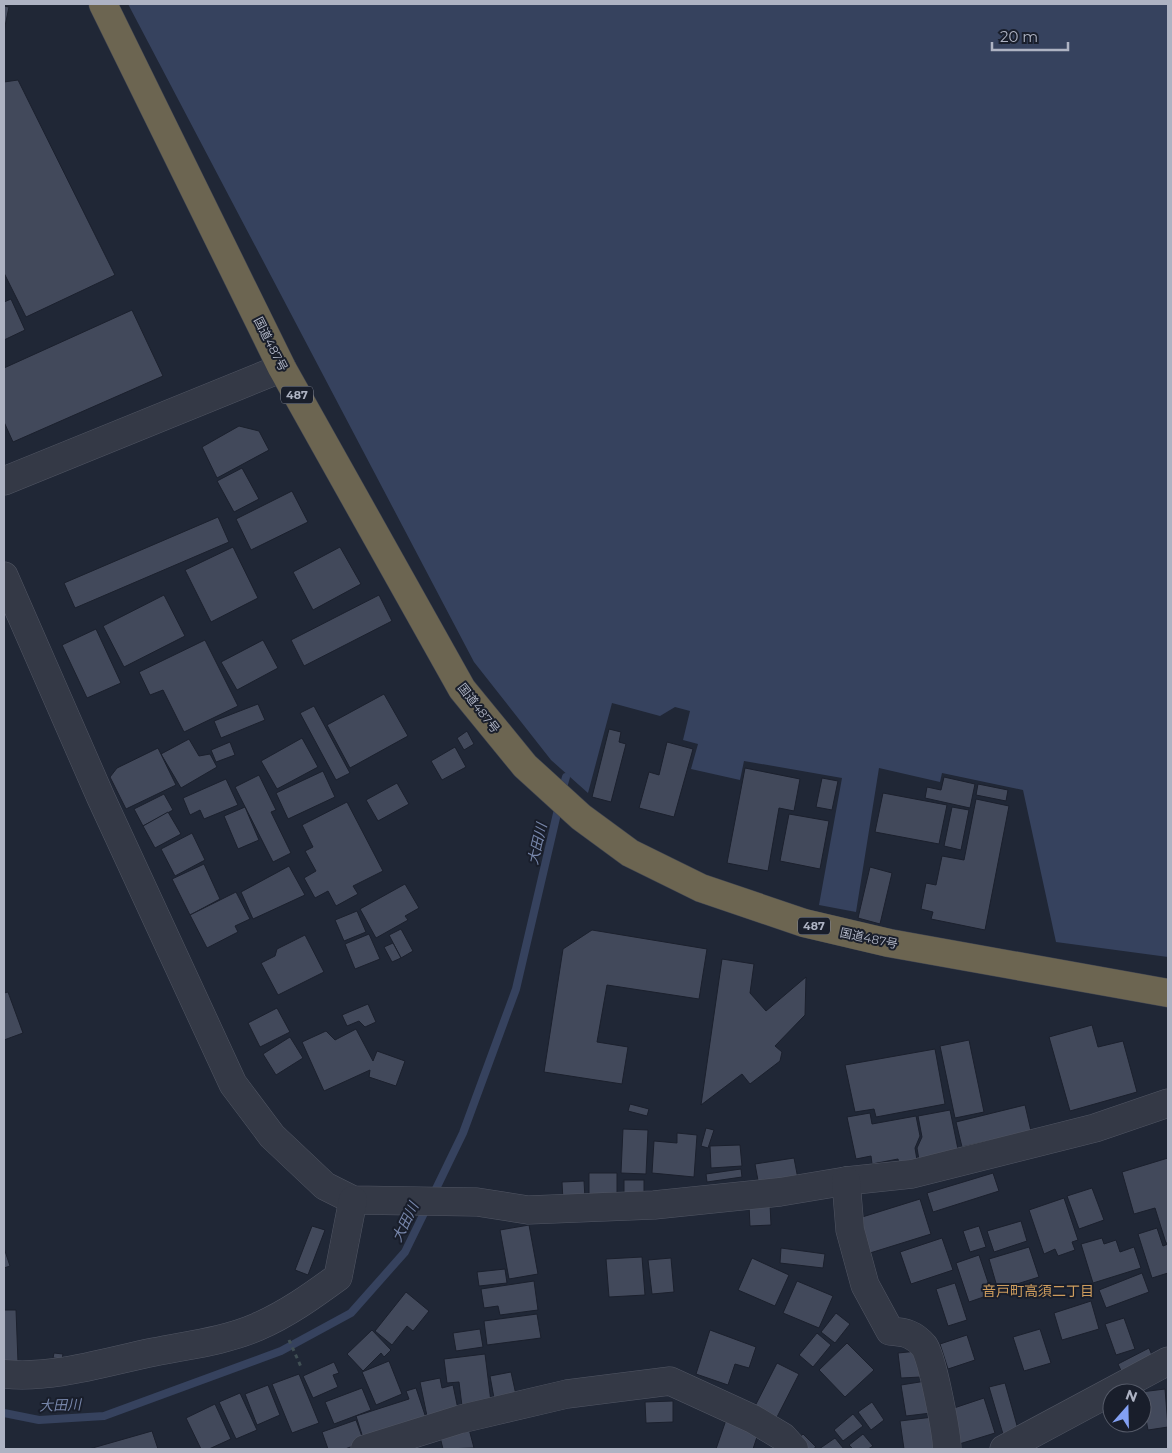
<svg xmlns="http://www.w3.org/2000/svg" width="1172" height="1453" viewBox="0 0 1172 1453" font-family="Montserrat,'Noto Sans JP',sans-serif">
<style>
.water{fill:#36425e}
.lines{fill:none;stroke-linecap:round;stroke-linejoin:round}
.stream{stroke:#36425e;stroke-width:8}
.building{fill:#42495b;stroke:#1b202d}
.street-casing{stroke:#515664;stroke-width:29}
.highway-casing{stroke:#3e4351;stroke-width:29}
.path{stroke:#404f54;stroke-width:3;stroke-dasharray:4 4;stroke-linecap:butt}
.street{stroke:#343946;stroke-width:28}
.highway{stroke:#6c6551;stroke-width:28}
.labels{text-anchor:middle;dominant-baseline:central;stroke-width:4;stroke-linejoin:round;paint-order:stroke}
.shield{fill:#191e2b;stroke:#818695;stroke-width:1}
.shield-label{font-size:11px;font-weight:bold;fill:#aeb3c3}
.street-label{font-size:12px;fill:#aeb3c3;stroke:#191e2b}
.water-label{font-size:14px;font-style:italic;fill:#7786aa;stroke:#191e2b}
.neighbourhood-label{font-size:14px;fill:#ce9d5e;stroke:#191e2b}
</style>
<rect width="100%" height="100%" fill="#202736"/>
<!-- water -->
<polygon class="water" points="128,4 1168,4 1168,957 1056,942 1023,790 942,773 940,782 879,768 856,912 819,905 842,778 744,761 740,780 691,769 698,744 683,740 690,711 675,707 660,716 612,703 588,793 551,760 474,662"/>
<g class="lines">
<!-- stream -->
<g class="stream">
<polyline points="562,791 566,777"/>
<polyline points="432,1197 463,1133 516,989 559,805"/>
<polyline points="4,1413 39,1420 104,1416 281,1351 351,1313 405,1252 427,1207"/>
</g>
</g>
<!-- building -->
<g class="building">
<polygon points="4,6 9,7 4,31"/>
<polygon points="18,80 115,275 26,317 4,273 4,82"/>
<polygon points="11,299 25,330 4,340 4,302"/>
<polygon points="132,310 163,376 13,442 4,422 4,368"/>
<polygon points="239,426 259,431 269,450 217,478 202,447"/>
<polygon points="242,468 259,499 234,512 217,481"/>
<polygon points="292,491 308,522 251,550 236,519"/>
<polygon points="218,517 229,542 75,608 64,583"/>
<polygon points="233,547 258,598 211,622 185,570"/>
<polygon points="340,547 361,584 313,610 293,572"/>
<polygon points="164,595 185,636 124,667 103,626"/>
<polygon points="379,595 392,621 304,666 291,640"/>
<polygon points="96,629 121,683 87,698 62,645"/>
<polygon points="205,640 238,706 184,732 163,690 150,695 139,672"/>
<polygon points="263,640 278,668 237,690 221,662"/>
<polygon points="384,694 408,736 350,768 327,725"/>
<polygon points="258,704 265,720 221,738 214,721"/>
<polygon points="314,706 350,773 336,780 300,713"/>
<polygon points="609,729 621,732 619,742 626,744 611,802 592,797"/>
<polygon points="467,731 474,744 464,750 457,738"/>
<polygon points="302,738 318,767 277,789 261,761"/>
<polygon points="189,739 199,756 210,754 217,767 181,788 161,754"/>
<polygon points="230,742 235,755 216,762 211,750"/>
<polygon points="667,742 693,749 674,817 639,808 649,772 659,775"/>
<polygon points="455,747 466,767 442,780 431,761"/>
<polygon points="158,748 176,785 126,809 110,777 117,768"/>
<polygon points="745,768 800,779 794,811 779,808 768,871 727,863"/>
<polygon points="323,771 335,797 288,819 276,793"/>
<polygon points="259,775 276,810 271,812 291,853 273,862 235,787"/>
<polygon points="944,777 975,784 970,808 925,798 927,787 941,790"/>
<polygon points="822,778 838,781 832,810 816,807"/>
<polygon points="226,779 238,805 204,819 200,810 190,815 183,798"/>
<polygon points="397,783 409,804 378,821 366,800"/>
<polygon points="978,784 1008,790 1006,801 976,795"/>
<polygon points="883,793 947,805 939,844 875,832"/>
<polygon points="164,794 173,810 143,826 134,809"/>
<polygon points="976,799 1009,806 985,930 931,919 933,912 921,909 926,883 936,885 942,856 964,860"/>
<polygon points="347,802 383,871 353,886 358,894 336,906 328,891 315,898 304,878 316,871 305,851 313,847 302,825"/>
<polygon points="245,807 259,840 238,849 224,816"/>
<polygon points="952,807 969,810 961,850 944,846"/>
<polygon points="168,812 181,834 155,848 143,826"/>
<polygon points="789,814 829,821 820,869 780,861"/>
<polygon points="192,833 205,860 175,876 161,849"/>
<polygon points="204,864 220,899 190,915 172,879"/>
<polygon points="289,866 305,895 253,919 241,892"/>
<polygon points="870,867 892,873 880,924 858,918"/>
<polygon points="405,884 419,908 405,916 408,920 376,938 360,909"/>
<polygon points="236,892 250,919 235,926 238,932 207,948 190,915"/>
<polygon points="357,911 366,932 344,941 335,920"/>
<polygon points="401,929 413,951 401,958 389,935"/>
<polygon points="592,930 707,949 699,999 607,985 597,1042 628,1047 622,1084 544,1072 563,949"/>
<polygon points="369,934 380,959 355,969 345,944"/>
<polygon points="305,935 324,972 278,995 261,963 275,956 277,949"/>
<polygon points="393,943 401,958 392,962 384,947"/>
<polygon points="722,959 754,964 750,993 766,1011 806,977 805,1015 775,1046 782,1052 780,1061 750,1084 742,1074 701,1105"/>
<polygon points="8,992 23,1033 4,1040 4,993"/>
<polygon points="368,1004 376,1022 365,1027 359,1021 347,1026 342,1015"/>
<polygon points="277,1008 290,1032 260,1047 248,1023"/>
<polygon points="1092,1025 1098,1047 1123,1041 1137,1092 1070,1111 1049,1037"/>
<polygon points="356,1029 373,1061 377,1051 405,1061 396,1086 369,1077 370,1070 324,1091 302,1042 326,1031 335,1040"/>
<polygon points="290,1037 303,1058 276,1075 263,1054"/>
<polygon points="969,1040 984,1112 955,1118 940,1046"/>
<polygon points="935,1049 945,1104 876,1117 874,1109 855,1112 845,1065"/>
<polygon points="630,1104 649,1109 647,1116 628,1111"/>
<polygon points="1025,1105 1031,1131 962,1147 956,1122"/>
<polygon points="950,1110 960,1159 920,1166 917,1148 922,1137 918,1116"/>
<polygon points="870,1113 872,1124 916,1116 920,1136 915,1148 918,1166 900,1169 898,1159 872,1164 871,1156 856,1159 847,1117"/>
<polygon points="706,1128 714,1130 708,1148 701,1146"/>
<polygon points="623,1129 648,1130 646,1174 621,1173"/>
<polygon points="677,1133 697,1135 694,1177 652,1173 654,1141 677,1143"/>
<polygon points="740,1145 742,1166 711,1168 710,1146"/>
<polygon points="794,1158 798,1179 759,1186 755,1164"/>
<polygon points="1168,1158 1168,1243 1166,1243 1155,1208 1134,1214 1122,1172"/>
<polygon points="741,1169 742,1177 707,1182 706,1174"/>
<polygon points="589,1173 617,1173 617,1196 589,1197"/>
<polygon points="993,1173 999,1191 933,1212 927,1193"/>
<rect x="624" y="1180" width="20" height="17"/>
<polygon points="584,1181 585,1199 563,1201 562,1182"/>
<polygon points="1092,1188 1104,1220 1079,1229 1067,1196"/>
<polygon points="1064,1198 1078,1240 1072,1242 1075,1250 1058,1256 1055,1249 1044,1254 1029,1210"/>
<polygon points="920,1199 931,1234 870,1253 859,1218"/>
<polygon points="770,1204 771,1225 750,1226 749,1205"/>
<polygon points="1021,1221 1027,1241 994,1252 987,1231"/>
<polygon points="529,1225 538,1274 509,1279 500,1230"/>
<polygon points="312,1226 325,1230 308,1275 295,1270"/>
<polygon points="979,1226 986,1247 970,1252 963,1231"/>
<polygon points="1157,1228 1163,1246 1168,1244 1168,1273 1152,1278 1138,1234"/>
<polygon points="942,1238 953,1270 911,1284 900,1252"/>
<polygon points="1102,1238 1104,1244 1116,1240 1120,1252 1134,1247 1141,1268 1093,1283 1081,1244"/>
<polygon points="1029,1247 1039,1277 998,1290 989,1259"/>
<polygon points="4,1248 10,1266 4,1268"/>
<polygon points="781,1248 825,1254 823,1268 780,1263"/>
<polygon points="979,1255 992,1294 969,1302 956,1263"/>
<polygon points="642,1257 645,1295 609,1297 606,1259"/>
<polygon points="671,1258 674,1292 652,1294 648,1260"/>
<polygon points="752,1258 789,1275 775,1306 738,1290"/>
<polygon points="505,1269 507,1283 479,1286 477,1272"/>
<polygon points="1142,1273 1149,1292 1106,1308 1099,1290"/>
<polygon points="534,1281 538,1310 500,1315 498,1306 484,1308 481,1289"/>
<polygon points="797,1281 833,1296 819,1328 783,1313"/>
<polygon points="955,1283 967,1320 948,1326 936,1289"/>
<polygon points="406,1292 429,1311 413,1331 407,1326 392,1345 375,1331"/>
<polygon points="1091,1301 1099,1329 1062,1340 1054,1313"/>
<polygon points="4,1310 16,1310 18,1362 4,1363"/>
<polygon points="836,1313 850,1324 835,1343 821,1332"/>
<polygon points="537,1314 541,1338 487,1345 484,1321"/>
<polygon points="1124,1318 1135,1349 1116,1355 1105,1324"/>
<polygon points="480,1329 483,1347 456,1351 453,1333"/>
<polygon points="1040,1329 1051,1363 1024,1371 1013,1337"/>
<polygon points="372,1330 391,1350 384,1357 381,1353 363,1371 347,1354"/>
<polygon points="710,1330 756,1347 749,1368 735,1364 728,1385 696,1374"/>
<polygon points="817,1333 831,1345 813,1367 799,1355"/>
<polygon points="967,1335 975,1360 948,1369 940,1344"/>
<polygon points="847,1343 874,1370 845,1397 819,1370"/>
<polygon points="1149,1348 1154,1360 1123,1375 1118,1364"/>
<polygon points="918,1351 921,1377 901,1378 898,1353"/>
<polygon points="54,1353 63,1354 62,1359 53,1358"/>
<polygon points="485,1354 492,1410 463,1414 459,1382 447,1383 444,1359"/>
<polygon points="389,1361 402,1394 376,1405 362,1372"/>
<polygon points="334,1362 339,1373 333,1375 338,1387 313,1398 303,1376"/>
<polygon points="777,1363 799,1374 775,1421 753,1410"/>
<polygon points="511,1372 518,1404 496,1409 490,1376"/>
<polygon points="299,1374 319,1423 292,1433 272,1384"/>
<polygon points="440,1378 442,1388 453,1385 459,1414 428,1421 420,1382"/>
<polygon points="926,1381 931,1413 906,1416 901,1385"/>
<polygon points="1005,1383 1018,1429 1003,1434 989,1387"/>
<polygon points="268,1385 280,1415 257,1425 245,1394"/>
<polygon points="362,1388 371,1410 334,1424 325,1402"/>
<polygon points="416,1388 428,1424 365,1444 356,1416 409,1399 406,1391"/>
<polygon points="1165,1389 1168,1427 1148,1430 1141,1392"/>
<polygon points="240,1393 257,1430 236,1439 219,1402"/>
<polygon points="984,1398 995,1433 956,1445 945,1411"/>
<polygon points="673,1401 673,1422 646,1423 645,1402"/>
<polygon points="872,1402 884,1420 871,1430 858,1412"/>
<polygon points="215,1404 231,1439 209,1449 201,1449 186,1418"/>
<polygon points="853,1414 863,1426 843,1441 834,1430"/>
<polygon points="933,1417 938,1449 904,1449 900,1421"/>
<polygon points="356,1420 364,1442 345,1449 328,1449 322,1432"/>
<polygon points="726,1420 759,1431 753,1449 716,1449"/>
<polygon points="469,1429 474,1448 443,1449 440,1437"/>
<polygon points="152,1431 158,1449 89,1449"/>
<polygon points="803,1434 816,1447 813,1449 802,1449 795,1442"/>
<polygon points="863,1434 873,1446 868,1449 853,1449 849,1445"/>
<polygon points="835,1438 844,1449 819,1449"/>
</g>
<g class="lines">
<!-- street casing -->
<g class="street-casing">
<g id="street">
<polyline points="4,481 282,368"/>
<polyline points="4,576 101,798 233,1084 272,1136 325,1186 353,1200 477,1202 528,1210 654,1205 780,1192 846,1181 912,1174 1095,1128 1168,1103"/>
<path d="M846,1181L850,1230L865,1285L890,1331C905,1332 914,1334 924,1346C932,1355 947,1435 947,1449"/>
<path d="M4,1374C54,1379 105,1362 154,1352C188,1345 225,1341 257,1327C287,1314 312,1296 338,1277L353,1200"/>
<polyline points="365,1449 461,1419 567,1394 670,1381 753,1419 783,1437 794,1449"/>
<polyline points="1004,1449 1168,1361"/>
</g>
</g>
<!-- highway casing -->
<g class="highway-casing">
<polyline id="highway" points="103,4 282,368 462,689 525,766 581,817 630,853 701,888 804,923 889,943 1168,993"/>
</g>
<!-- path -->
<polyline class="path" points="289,1340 302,1369"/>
<!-- street -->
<use href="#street" class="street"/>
<!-- highway -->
<use href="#highway" class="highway"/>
</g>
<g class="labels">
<!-- shield labels -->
<g class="shield">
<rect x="281" y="386.5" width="32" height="17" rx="4"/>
<rect x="798" y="917.5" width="32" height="17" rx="4"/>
</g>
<g class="shield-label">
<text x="297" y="395">487</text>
<text x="814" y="926">487</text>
</g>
<!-- street labels -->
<g class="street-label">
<text transform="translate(271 344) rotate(63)">国道487号</text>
<text transform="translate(479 708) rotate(52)">国道487号</text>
<text transform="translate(869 938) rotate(12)">国道487号</text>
</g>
<!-- water labels -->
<g class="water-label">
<text transform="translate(537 844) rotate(-77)">大田川</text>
<text transform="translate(405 1222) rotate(-64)">大田川</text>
<text transform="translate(60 1405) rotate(-2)">大田川</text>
</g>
<!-- neighbourhood labels -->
<g class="neighbourhood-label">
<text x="1038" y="1291">音戸町高須二丁目</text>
</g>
</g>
<!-- border -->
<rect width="1172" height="1453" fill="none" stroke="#aeb3c3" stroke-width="10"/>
<!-- north arrow -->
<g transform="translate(1127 1408) rotate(20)"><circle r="24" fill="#191e2b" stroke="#555a68"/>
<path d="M0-4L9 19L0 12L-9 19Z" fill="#83a0f3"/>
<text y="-8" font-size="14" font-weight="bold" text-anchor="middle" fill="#aeb3c3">N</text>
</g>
<!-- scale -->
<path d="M992 42v8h76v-8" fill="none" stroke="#aeb3c3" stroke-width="2.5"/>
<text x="1000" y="42" font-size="15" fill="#aeb3c3" stroke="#191e2b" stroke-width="4" paint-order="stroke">20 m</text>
</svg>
